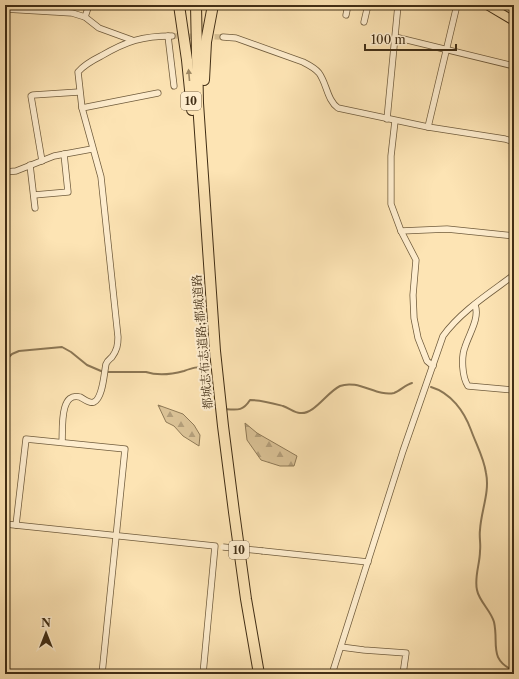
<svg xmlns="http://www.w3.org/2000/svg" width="519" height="679" viewBox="0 0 519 679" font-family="'Libre Caslon Text','Noto Serif JP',serif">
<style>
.forest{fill:url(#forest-firs);stroke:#8f7a57}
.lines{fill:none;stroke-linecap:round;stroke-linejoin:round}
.stream{stroke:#8b7654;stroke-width:2}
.minor-tunnel{stroke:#d7c094;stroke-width:5.5;stroke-dasharray:5.5 3;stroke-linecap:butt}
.minor-casing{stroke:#705c3d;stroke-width:7}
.primary-casing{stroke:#412e15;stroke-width:10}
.motorway-casing{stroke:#412e15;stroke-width:12}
.minor{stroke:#feedce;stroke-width:5.5}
.primary{stroke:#fde4b4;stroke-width:8}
.motorway{stroke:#fde4b4;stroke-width:10}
.minor-bridge-casing{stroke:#705c3d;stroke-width:7;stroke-linecap:butt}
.minor-bridge{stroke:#feedce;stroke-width:5.5}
.oneway{fill:#9f8964}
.labels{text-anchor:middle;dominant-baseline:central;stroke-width:4;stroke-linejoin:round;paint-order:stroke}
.shield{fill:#feedce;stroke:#7a674c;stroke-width:1}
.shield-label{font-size:11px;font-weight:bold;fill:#412e15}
.street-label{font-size:12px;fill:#412e15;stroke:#feedce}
</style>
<defs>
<pattern id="forest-firs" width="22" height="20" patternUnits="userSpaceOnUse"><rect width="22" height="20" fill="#ddc599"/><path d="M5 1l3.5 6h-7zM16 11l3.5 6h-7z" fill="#b5a07c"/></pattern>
</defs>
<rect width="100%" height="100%" fill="#fde4b4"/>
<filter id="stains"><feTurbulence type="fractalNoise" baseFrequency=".005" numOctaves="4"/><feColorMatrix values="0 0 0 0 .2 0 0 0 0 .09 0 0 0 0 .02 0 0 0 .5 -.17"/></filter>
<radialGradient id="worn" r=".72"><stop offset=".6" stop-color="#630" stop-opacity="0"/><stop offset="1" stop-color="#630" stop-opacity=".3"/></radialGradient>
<!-- forest -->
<g class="forest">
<polygon points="158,405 183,414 194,425 200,435 199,446 183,436 174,426 166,422"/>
<polygon points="245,423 257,433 297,456 294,466 280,466 261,460 247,440"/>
</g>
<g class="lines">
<!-- stream -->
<g class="stream">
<polyline points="5,361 12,354 19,351 62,347 71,352 87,365 101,371"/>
<path d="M108,372H146C158,376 173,374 184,371C192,368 198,366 206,368C212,378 211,391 211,402L217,407"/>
<path d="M431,387C451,393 464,411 471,430C476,444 484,458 486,473C490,492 481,511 480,530C479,537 481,544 480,551C480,564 474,577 477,590C479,601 491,611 494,622C499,644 488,659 514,671"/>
<path d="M225,409C238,410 243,411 250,400C262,400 272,403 283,406C289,408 295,413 300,413C314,415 327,392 340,386C358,379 377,397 394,393C400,391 405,385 412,383"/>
</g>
<!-- minor-tunnel -->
<polyline class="minor-tunnel" points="172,36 223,37"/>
<!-- minor casing -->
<g class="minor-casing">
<g id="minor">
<polyline points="5,9 72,13 85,17 99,28 132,40"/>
<polyline points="346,15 348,5"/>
<polyline points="85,17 89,5"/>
<polyline points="364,22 368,5"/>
<polyline points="168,36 174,86"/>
<path d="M223,37L236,38L303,62C309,65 315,68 319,73C327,84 327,100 338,108L428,127L505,139L514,142"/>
<polyline points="395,37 514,66"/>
<polyline points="82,108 158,93"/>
<polyline points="387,119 398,5"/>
<polyline points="395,121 391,156 391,204 401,231 416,260 413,295 414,318 418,338 427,361 433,366"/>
<polyline points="428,127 457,5"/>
<polyline points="42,161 31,96 33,95 79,92"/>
<polyline points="30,165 35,208"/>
<polyline points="5,172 16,171 54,156 92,149"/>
<polyline points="34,195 68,192 64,154"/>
<polyline points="401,231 447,229 514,236"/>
<path d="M475,305C480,318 469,334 465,347C461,357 462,377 468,386L514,390"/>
<path d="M62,442C63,431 59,391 80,397C84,399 90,404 94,402C103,398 104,373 106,364C107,361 110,359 112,357C117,350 118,345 118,337L101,177L82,108L78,72C84,65 93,60 101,56C127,41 142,36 172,36"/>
<polyline points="5,524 215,546 203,674"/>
<polyline points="16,525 26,439 125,449 102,674"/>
<polyline points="263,551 368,562"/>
<polyline points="341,647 364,650 406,653 403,674"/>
<path d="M332,674L403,451L443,336C461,311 490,293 514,275"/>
</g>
</g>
<!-- primary casing -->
<g class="primary-casing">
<polyline id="primary" points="487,5 514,21"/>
</g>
<!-- motorway casing -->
<g class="motorway-casing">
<g id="motorway">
<polyline points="179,5 187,60 192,110"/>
<polyline points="196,5 198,103 215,351 223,426 234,512 246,599 259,674"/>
<polyline points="204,80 206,42 213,5"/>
</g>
</g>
<!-- minor -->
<use href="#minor" class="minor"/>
<!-- primary -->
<use href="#primary" class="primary"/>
<!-- motorway -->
<use href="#motorway" class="motorway"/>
<!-- minor-bridge casing -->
<g class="minor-bridge-casing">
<polyline id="minor-bridge" points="223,547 263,551"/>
</g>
<!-- minor-bridge -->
<use href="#minor-bridge" class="minor-bridge"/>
</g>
<!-- one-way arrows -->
<defs><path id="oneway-solid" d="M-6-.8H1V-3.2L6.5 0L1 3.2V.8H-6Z"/></defs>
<use class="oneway" href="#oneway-solid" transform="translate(189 75) rotate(-95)"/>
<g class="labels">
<!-- shield labels -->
<g class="shield">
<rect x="181" y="92" width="20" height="18" rx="3"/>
<rect x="229" y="541" width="20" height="18" rx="3"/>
</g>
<g class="shield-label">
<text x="191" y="101">10</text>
<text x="239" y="550">10</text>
</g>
<!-- street labels -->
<g class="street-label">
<text transform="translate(202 342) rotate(-95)">都城志布志道路;都城道路</text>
</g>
</g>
<!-- margin -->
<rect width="519" height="679" fill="none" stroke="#fde4b4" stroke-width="20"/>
<rect x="6" y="6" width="507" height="667" fill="none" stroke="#412e15" stroke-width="2"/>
<rect x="10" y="10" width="499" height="659" fill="none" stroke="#412e15"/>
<!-- north arrow -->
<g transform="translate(46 633)" stroke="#feedce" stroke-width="3" paint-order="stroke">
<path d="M0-3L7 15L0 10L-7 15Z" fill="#412e15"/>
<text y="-6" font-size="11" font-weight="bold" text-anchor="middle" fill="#412e15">N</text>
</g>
<!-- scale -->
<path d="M365 44v6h91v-6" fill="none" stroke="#412e15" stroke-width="2"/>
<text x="371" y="44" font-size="12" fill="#412e15" stroke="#feedce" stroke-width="3" paint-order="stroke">100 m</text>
<rect width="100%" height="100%" filter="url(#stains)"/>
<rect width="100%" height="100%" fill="url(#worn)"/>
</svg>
